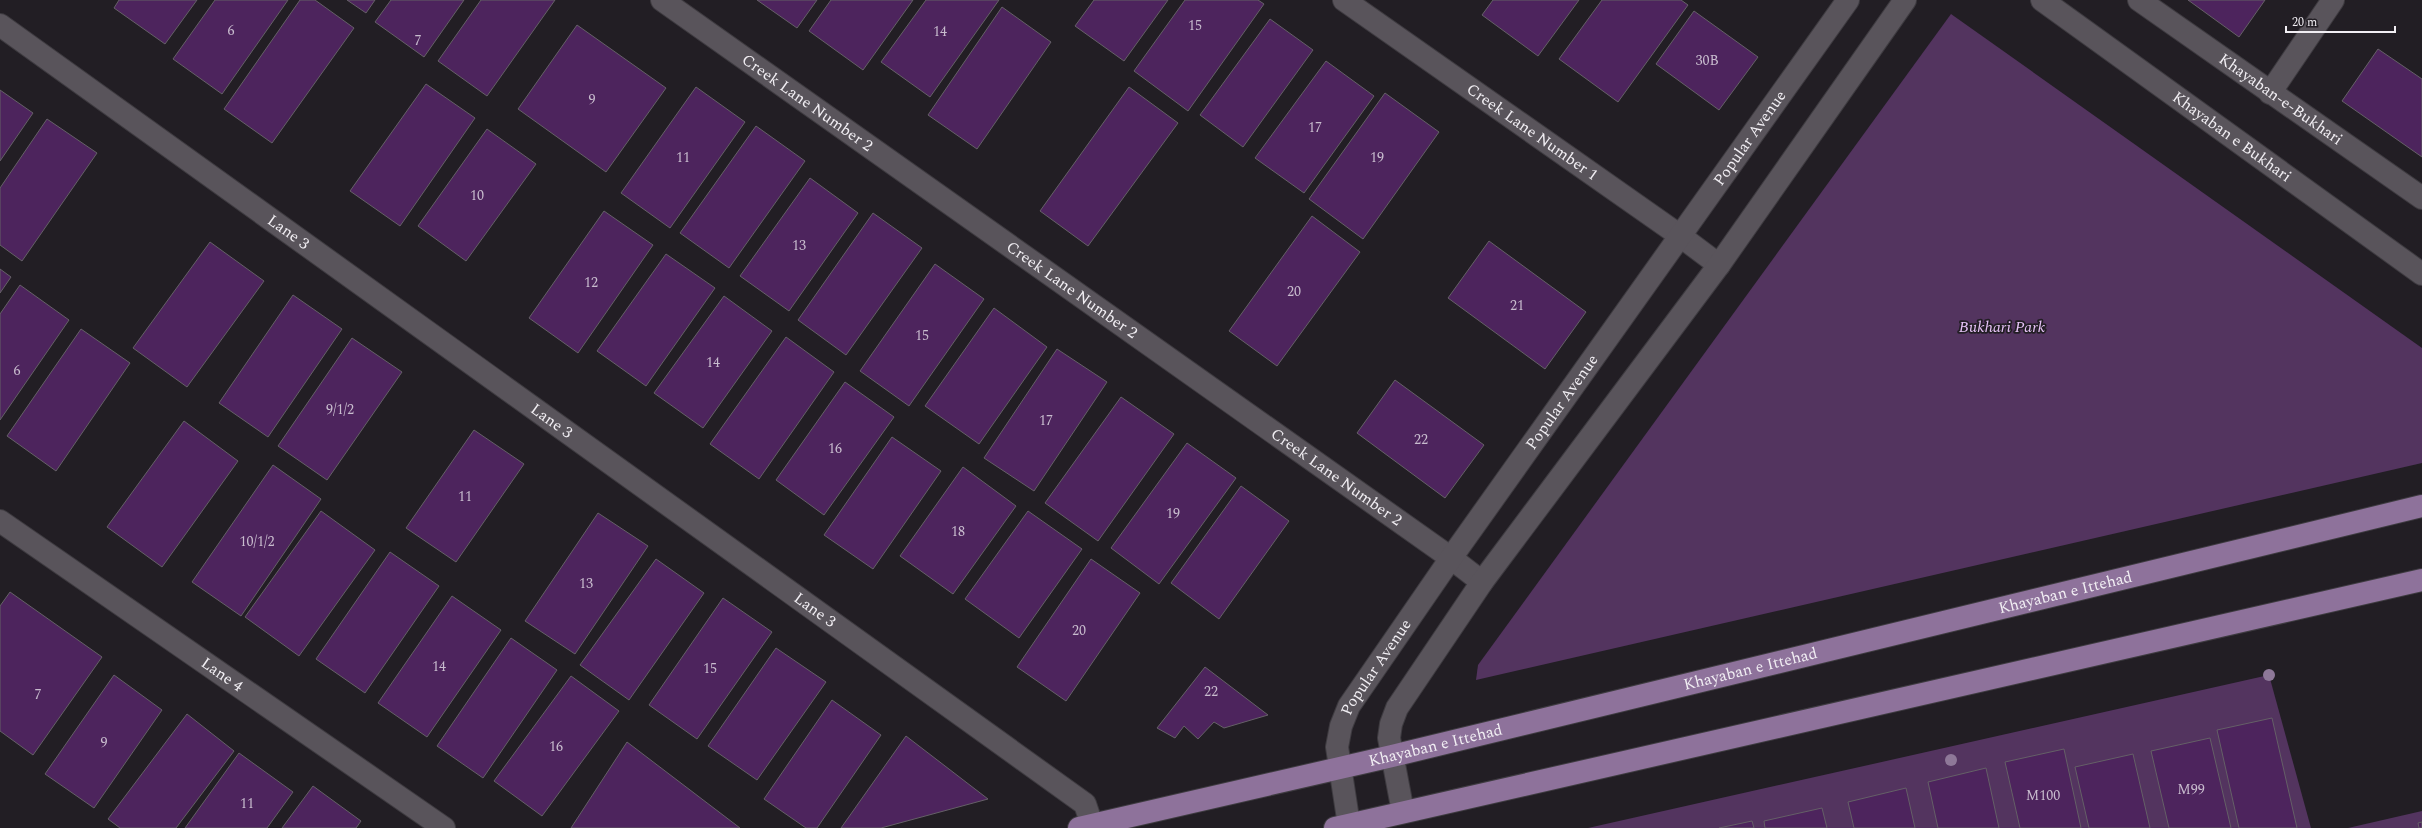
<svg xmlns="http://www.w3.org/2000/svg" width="2422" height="828" viewBox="0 0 2422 828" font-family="Spectral,serif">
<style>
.green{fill:#53345f}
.building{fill:#4d245d;stroke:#656067}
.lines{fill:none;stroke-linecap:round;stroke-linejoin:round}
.minor-casing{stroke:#3e3b40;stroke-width:24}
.major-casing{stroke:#3e3b40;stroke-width:24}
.minor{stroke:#59545b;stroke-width:22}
.major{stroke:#8e729b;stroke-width:22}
.tree{fill:#8e7898}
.labels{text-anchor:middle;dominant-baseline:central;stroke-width:3.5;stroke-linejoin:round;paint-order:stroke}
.number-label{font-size:14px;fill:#c8bcce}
.street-label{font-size:16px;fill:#f1eef3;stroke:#221e24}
.park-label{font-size:16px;font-style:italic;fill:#e6c2f6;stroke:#221e24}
</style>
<rect width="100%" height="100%" fill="#221e24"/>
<!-- green -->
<g class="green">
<polygon points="1951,14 2422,348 2422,463 1476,680 1478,665"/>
<polygon points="2269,675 2311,828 1588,828"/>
<polygon points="2422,811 2422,828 2348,828"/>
</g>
<!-- building -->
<g class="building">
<polygon points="119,0 197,0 165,44 114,8"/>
<polygon points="215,0 288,0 222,94 173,59"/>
<polygon points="300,0 315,0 354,28 272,143 224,109"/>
<polygon points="347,0 375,0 366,13"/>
<polygon points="391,0 464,0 424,57 375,22"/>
<polygon points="481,0 555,0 487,96 438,61"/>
<polygon points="757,0 817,0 797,28"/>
<polygon points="831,0 913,0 863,70 809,31"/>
<polygon points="926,0 999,0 930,97 881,62"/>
<polygon points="1094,0 1168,0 1124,61 1075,26"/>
<polygon points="1185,0 1258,0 1264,4 1188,111 1134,71"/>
<polygon points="1493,0 1579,0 1538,56 1482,15"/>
<polygon points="1602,0 1681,0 1688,5 1618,102 1559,59"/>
<polygon points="2188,0 2265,0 2239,37"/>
<polygon points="1002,7 1051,42 977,149 928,115"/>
<polygon points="1694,11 1758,57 1719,110 1656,64"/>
<polygon points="1270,19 1313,50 1243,147 1200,115"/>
<polygon points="577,25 666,88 606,172 518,109"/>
<polygon points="2378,49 2422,79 2422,157 2342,101"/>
<polygon points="1326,61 1374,96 1304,193 1255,158"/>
<polygon points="426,84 475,118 400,226 350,191"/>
<polygon points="696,87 745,122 670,228 621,193"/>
<polygon points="1129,87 1178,123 1088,246 1040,211"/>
<polygon points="0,90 33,113 0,161"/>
<polygon points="1385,93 1439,132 1363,239 1309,199"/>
<polygon points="47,119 97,153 22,261 0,245 0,188"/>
<polygon points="756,126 805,161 729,268 680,233"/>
<polygon points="487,129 536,164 466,261 418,226"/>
<polygon points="810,178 858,213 789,311 740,276"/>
<polygon points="604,211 653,245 578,353 529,318"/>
<polygon points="873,213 922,248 846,355 798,320"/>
<polygon points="1312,216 1360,252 1277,366 1229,331"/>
<polygon points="1489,241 1586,312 1545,369 1448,298"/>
<polygon points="210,242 264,281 187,387 133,348"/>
<polygon points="666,254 715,288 646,386 597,351"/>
<polygon points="935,264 984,299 909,406 860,371"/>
<polygon points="0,269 11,277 0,293"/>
<polygon points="20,285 69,320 0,420 0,314"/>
<polygon points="293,295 342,329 268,437 219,403"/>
<polygon points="724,296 772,331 703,428 654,393"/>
<polygon points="994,308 1047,347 979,444 925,406"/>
<polygon points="81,329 130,363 56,471 7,436"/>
<polygon points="786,337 834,372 759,479 710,444"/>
<polygon points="352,338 402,372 327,480 278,446"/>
<polygon points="1057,349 1107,382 1034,491 984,458"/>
<polygon points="1395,380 1484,445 1445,498 1357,433"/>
<polygon points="845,382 894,417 824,515 776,480"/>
<polygon points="1121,397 1174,434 1098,541 1045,503"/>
<polygon points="184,421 238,461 162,567 107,527"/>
<polygon points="474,430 524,464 456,562 406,528"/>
<polygon points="892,437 941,471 873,569 824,535"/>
<polygon points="1187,443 1236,478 1159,584 1111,548"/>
<polygon points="273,465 321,499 241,616 192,582"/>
<polygon points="963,467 1016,506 953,594 900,556"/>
<polygon points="1241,486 1289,521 1219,619 1171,583"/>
<polygon points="321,511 375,550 299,656 245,617"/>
<polygon points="1028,511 1082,549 1019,638 965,599"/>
<polygon points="598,513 648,546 575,654 525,621"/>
<polygon points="390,552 439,586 365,693 316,659"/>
<polygon points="656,559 704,593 629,700 580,665"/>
<polygon points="1091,559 1140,593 1066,701 1017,667"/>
<polygon points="10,592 102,657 33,755 0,731 0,606"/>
<polygon points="452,596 501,630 427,737 378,703"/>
<polygon points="723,598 772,632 697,739 649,705"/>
<polygon points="511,638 557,670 483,778 437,746"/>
<polygon points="776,648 826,682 757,780 708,746"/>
<polygon points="1205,667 1268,715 1224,728 1214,722 1198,739 1184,726 1175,738 1157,728"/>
<polygon points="114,675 162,710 94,808 45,774"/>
<polygon points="571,676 619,711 542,816 494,781"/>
<polygon points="832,700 881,735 817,828 806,828 764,799"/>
<polygon points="187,714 234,751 176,828 120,828 108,819"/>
<polygon points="2272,718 2297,828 2239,828 2217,730"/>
<polygon points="906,736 988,799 881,828 841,828"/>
<polygon points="2210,738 2231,828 2169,828 2151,751"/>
<polygon points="627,742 740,828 571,828"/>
<polygon points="2064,749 2081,828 2020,828 2005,762"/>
<polygon points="239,753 293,792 267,828 185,828"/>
<polygon points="2133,754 2150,828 2089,828 2075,767"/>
<polygon points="1986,768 1999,828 1938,828 1928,782"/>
<polygon points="313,786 361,821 356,828 282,828"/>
<polygon points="1906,788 1915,828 1854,828 1848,802"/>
<polygon points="1822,808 1827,828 1765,828 1764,821"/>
<polygon points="1752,821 1754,828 1719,828"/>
<polygon points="2422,822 2422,828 2419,828 2418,823"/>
</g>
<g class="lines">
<!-- minor casing -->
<g class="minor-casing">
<g id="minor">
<path id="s1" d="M662,0L1451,558L1482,582"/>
<path id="s2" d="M1344,0L1679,235L1719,265"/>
<path id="s3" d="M2042,0L2422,274"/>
<path id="s4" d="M2139,0L2422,198"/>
<path id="s5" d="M0,25L1085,804L1092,825"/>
<polyline points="2270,93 2333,0"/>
<path id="s6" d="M0,521L444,828"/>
<polyline points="1403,812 1389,738 1391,724 1397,708 1482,582 1719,265 1905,0"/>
<path id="s7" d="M1349,825L1337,747L1341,726L1349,706L1451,558L1848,0"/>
</g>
</g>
<!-- major casing -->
<g class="major-casing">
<g id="major">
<path id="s8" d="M1079,828L1392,756L2422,506"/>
<polyline points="1335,828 2422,580"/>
</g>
</g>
<!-- minor -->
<use href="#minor" class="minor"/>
<!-- major -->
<use href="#major" class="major"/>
</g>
<!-- trees -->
<g class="tree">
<circle cx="2269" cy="675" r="6"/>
<circle cx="1951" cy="760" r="6"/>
</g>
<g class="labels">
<!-- number labels -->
<g class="number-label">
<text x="1195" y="25">15</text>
<text x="231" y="30">6</text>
<text x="940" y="31">14</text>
<text x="418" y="40">7</text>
<text x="1707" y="60">30B</text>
<text x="592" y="99">9</text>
<text x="1315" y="127">17</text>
<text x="683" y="157">11</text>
<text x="1377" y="157">19</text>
<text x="477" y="195">10</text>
<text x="799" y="245">13</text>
<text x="591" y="282">12</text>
<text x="1294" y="291">20</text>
<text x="1517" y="305">21</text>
<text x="922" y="335">15</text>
<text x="713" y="362">14</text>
<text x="17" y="370">6</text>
<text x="340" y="409">9/1/2</text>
<text x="1046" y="420">17</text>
<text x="1421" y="439">22</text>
<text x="835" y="448">16</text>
<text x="465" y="496">11</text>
<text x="1173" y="513">19</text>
<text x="958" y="531">18</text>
<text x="257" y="541">10/1/2</text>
<text x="586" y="583">13</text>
<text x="1079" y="630">20</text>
<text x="439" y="666">14</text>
<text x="710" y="668">15</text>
<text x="1211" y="691">22</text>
<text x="38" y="694">7</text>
<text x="104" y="742">9</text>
<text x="556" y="746">16</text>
<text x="2191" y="789">M99</text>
<text x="2043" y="795">M100</text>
<text x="247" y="803">11</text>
</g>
<!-- street labels -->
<g class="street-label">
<text stroke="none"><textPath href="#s4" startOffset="173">Khayaban-e-Bukhari</textPath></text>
<text stroke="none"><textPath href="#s1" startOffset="178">Creek Lane Number 2</textPath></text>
<text stroke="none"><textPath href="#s2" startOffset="230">Creek Lane Number 1</textPath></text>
<text stroke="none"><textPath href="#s7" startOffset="817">Popular Avenue</textPath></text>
<text stroke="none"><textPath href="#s3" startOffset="234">Khayaban e Bukhari</textPath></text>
<text stroke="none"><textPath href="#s5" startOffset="355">Lane 3</textPath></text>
<text stroke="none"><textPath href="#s1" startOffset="502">Creek Lane Number 2</textPath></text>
<text stroke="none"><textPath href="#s7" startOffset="493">Popular Avenue</textPath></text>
<text stroke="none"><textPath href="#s5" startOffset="679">Lane 3</textPath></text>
<text stroke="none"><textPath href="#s1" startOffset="826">Creek Lane Number 2</textPath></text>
<text stroke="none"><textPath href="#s8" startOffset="1014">Khayaban e Ittehad</textPath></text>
<text stroke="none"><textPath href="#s5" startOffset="1003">Lane 3</textPath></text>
<text stroke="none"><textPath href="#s7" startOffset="169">Popular Avenue</textPath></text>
<text stroke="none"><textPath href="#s8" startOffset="690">Khayaban e Ittehad</textPath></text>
<text stroke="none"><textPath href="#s6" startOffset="270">Lane 4</textPath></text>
<text stroke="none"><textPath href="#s8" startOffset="366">Khayaban e Ittehad</textPath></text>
</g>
<!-- park labels -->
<g class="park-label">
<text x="2002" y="327">Bukhari Park</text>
</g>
</g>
<!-- scale -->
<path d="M2286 26v6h109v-6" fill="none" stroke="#f1eef3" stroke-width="2"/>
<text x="2292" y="26" font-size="12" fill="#f1eef3" stroke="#221e24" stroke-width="3" paint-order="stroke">20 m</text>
</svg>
